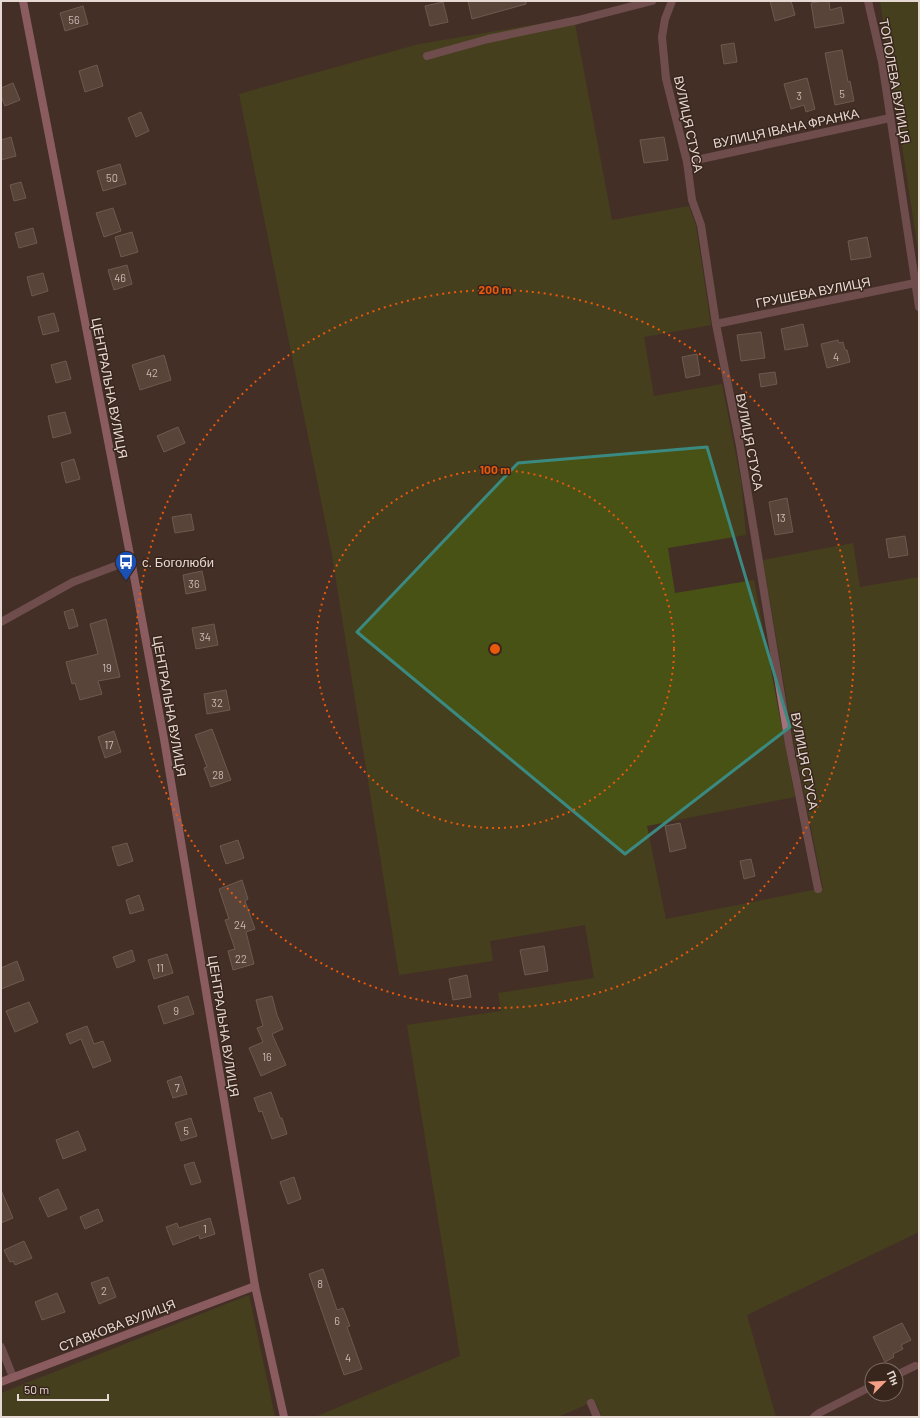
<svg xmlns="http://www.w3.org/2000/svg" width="920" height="1418" viewBox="0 0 920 1418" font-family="Barlow,sans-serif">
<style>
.green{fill:#495215}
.building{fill:#735d52;stroke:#a38c80}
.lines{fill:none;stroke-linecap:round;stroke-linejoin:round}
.street{stroke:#a4717c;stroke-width:8}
.secondary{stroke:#e393a4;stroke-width:8}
.marked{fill:none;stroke:#3a8a82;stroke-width:3;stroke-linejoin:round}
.ring{fill:none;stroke:#e8590c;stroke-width:2;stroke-dasharray:2 4}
.labels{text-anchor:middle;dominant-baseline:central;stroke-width:3;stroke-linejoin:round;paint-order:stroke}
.number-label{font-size:11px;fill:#c9bab3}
.street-label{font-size:13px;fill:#e6d9d3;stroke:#38251c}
.poi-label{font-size:13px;fill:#e6d9d3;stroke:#38251c;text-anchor:start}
.centre{fill:#e8590c;stroke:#38251c;stroke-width:2}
.ring-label{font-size:12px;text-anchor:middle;font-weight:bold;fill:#e8590c;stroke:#38251c;stroke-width:3;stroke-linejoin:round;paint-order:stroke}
</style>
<rect width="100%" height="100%" fill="#432f26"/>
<!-- green -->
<g class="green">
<polygon points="880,1 919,1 919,257"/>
<polygon points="574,18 612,220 689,206 696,226 711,325 644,337 654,396 722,384 741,481 746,535 668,548 675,593 754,580 795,797 647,826 666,919 823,888 794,743 763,560 853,543 860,587 919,577 919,1232 747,1315 776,1417 602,1417 595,1401 558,1417 315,1417 460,1356 407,1025 501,1011 498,993 594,978 585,925 490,941 493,961 399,975 332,555 239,94 419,44"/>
<polygon points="249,1295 275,1417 1,1417 1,1393"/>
</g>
<!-- building -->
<g class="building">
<polygon points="468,1 526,1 526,4 472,19"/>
<polygon points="770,1 791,1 795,15 775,21"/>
<polygon points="823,1 829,1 830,10 841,7 844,23 815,28 811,3"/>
<polygon points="443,2 448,22 430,26 425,6"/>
<polygon points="83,6 88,24 65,31 60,13"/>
<polygon points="734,43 737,62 724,64 721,45"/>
<polygon points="842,50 848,82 850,81 854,101 835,105 825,53"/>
<polygon points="97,65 103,86 85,92 79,71"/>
<polygon points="807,78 815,109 806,112 804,105 791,109 784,84"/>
<polygon points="13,83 20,100 5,106 1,96 1,88"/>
<polygon points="141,112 149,131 136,137 128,118"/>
<polygon points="11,137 16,156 1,160 1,140"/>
<polygon points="664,137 668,160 644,163 640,140"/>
<polygon points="120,164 126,184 103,191 97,171"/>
<polygon points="21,182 26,198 14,201 10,185"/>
<polygon points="113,208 121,231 104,237 96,213"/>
<polygon points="33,228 37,243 19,248 15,233"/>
<polygon points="132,232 138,252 121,257 115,237"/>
<polygon points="867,237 871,257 851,260 848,241"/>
<polygon points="127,265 132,284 114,290 108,270"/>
<polygon points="43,273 48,291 32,296 27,277"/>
<polygon points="54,313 59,331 43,335 38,317"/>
<polygon points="803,324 808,346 785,350 781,329"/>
<polygon points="761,332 765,358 741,361 737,335"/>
<polygon points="838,340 839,343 843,342 845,350 847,350 850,362 827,368 821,344"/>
<polygon points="697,354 700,375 686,378 682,357"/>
<polygon points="164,355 171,380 140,390 132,365"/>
<polygon points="66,361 71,379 56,383 51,365"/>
<polygon points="775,372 777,384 761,387 759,374"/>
<polygon points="65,412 71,433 53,438 48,416"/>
<polygon points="178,427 185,443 164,452 157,436"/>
<polygon points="74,459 80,479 66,483 61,463"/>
<polygon points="787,498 793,532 775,535 769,502"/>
<polygon points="191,514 194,530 175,533 172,517"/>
<polygon points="905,536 908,555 889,558 886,539"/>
<polygon points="202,571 206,590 186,594 183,575"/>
<polygon points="73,609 78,626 69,629 64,612"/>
<polygon points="106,619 120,677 98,681 102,694 80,700 75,683 72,684 66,662 98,654 90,624"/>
<polygon points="214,624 218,645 196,649 192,628"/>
<polygon points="226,690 230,710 207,714 204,694"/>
<polygon points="212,729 231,780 211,787 204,768 207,767 195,735"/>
<polygon points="114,731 121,752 105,758 98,737"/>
<polygon points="680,823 686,848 670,852 665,826"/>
<polygon points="238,840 244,858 226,864 220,846"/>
<polygon points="127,843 133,861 118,866 112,847"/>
<polygon points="751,859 755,876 744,879 740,861"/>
<polygon points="242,880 248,899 245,901 255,929 246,932 254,964 233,970 228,951 235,949 225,920 229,919 219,889"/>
<polygon points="139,895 144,910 130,914 126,900"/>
<polygon points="544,946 548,971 525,975 520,950"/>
<polygon points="132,950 135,961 117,968 113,957"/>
<polygon points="167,954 173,973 154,979 148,960"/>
<polygon points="17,961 24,980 1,989 1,968"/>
<polygon points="467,975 471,997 453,1000 449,979"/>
<polygon points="188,996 194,1014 164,1024 158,1006"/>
<polygon points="272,996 277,1015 283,1029 272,1034 286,1065 261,1076 249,1048 263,1042 257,1028 263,1026 256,1000"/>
<polygon points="29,1002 38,1022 15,1032 6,1011"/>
<polygon points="87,1026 94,1044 103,1041 111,1061 93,1068 81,1039 70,1044 66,1034"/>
<polygon points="181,1076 187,1094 173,1098 167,1081"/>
<polygon points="271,1092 280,1118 282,1118 287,1134 272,1139 262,1111 259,1112 254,1098"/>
<polygon points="191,1118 197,1136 181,1141 175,1123"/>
<polygon points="78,1131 86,1150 63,1159 56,1140"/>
<polygon points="194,1162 201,1182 191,1185 184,1165"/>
<polygon points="294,1177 301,1199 288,1204 280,1182"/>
<polygon points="58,1189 67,1209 48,1217 39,1198"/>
<polygon points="1,1190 13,1218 1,1223"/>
<polygon points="98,1209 103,1221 85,1229 80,1217"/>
<polygon points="210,1218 215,1234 200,1239 199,1235 173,1245 166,1227 177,1223 179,1228"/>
<polygon points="24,1241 32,1258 15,1265 13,1261 10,1262 4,1250"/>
<polygon points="323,1269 337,1310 343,1308 350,1326 347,1327 362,1369 344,1375 309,1274"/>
<polygon points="108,1277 116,1297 99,1304 91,1283"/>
<polygon points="57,1293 65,1312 42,1320 35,1302"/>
<polygon points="902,1323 911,1340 901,1345 903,1349 893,1354 894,1357 885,1362 873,1337"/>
</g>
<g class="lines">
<!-- street -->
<g class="street">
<polyline points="672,1 665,19 662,37 666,79 687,162 692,200 701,225 716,324 740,446 789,744 818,889"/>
<polyline points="868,1 882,62 919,307"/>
<polyline points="427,56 488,39 578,20 652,1"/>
<polyline points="687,162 890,118"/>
<polyline points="716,324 915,283"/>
<polyline points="1,622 73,582 131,560"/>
<polyline points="1,1347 13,1377"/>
<polyline points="896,1375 915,1366"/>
<polyline points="591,1403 597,1417"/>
<polyline points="814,1417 819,1413 872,1386"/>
</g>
<!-- secondary -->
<g class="secondary">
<polyline points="23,1 131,560 164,739 255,1286 284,1417"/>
<polyline points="1,1382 255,1286"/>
</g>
</g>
<!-- marked area -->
<path d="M0 0H920V1418H0ZM707,447L790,727L625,854L357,632L518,463Z" fill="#432f26" fill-opacity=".55" fill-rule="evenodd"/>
<path class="marked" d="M707,447L790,727L625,854L357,632L518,463Z"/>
<!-- distance rings -->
<g class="ring">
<circle cx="495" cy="649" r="179"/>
<circle cx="495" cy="649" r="359"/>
</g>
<!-- icons -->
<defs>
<g id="bus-pin" transform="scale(1.15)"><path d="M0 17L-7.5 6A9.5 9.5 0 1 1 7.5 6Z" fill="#1a4fb4" stroke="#38251c"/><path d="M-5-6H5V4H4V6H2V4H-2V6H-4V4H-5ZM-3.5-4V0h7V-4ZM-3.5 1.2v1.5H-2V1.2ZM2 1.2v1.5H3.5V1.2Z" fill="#fff"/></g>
</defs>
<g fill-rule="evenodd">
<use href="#bus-pin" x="126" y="562"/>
</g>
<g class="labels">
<!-- number labels -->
<g class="number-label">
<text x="74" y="19">56</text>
<text x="842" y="93">5</text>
<text x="799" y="95">3</text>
<text x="112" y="177">50</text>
<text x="120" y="277">46</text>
<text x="836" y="356">4</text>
<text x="152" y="372">42</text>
<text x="781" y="517">13</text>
<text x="194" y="583">36</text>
<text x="205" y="636">34</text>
<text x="107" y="667">19</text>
<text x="217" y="702">32</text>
<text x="109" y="744">17</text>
<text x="218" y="774">28</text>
<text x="240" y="924">24</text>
<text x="241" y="958">22</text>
<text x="160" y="967">11</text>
<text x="176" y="1010">9</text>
<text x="267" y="1056">16</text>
<text x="177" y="1087">7</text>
<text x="186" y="1130">5</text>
<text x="205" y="1228">1</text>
<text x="320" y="1283">8</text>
<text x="104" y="1290">2</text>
<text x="337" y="1320">6</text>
<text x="348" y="1357">4</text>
</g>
<!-- street labels -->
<g class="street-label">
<text transform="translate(895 81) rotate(80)">ТОПОЛЕВА ВУЛИЦЯ</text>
<text transform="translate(689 124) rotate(78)">ВУЛИЦЯ СТУСА</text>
<text transform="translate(786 128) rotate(-12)">ВУЛИЦЯ ІВАНА ФРАНКА</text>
<text transform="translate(813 292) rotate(-11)">ГРУШЕВА ВУЛИЦЯ</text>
<text transform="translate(110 388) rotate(79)">ЦЕНТРАЛЬНА ВУЛИЦЯ</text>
<text transform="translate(750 442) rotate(79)">ВУЛИЦЯ СТУСА</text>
<text transform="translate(170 706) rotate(80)">ЦЕНТРАЛЬНА ВУЛИЦЯ</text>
<text transform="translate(805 761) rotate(79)">ВУЛИЦЯ СТУСА</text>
<text transform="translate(224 1026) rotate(81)">ЦЕНТРАЛЬНА ВУЛИЦЯ</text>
<text transform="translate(117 1325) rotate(-21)">СТАВКОВА ВУЛИЦЯ</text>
</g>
<!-- poi labels -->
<g class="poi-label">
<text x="142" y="562">с. Боголюби</text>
</g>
</g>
<circle cx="495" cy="649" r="6" class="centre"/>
<g class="ring-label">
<text x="495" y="294">200 m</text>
<text x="495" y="474">100 m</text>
</g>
<!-- border -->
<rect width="920" height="1418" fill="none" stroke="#e6d9d3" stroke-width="4"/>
<!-- north arrow -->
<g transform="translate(884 1382) rotate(66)"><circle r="19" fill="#38251c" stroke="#7e6d65"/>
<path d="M0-3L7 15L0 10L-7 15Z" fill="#f39f85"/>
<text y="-6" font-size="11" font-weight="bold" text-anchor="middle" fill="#e6d9d3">Пн</text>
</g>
<!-- scale -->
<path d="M18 1394v6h90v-6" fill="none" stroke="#e6d9d3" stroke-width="2"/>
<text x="24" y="1394" font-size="12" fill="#e6d9d3" stroke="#38251c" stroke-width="3" paint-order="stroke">50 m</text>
</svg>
